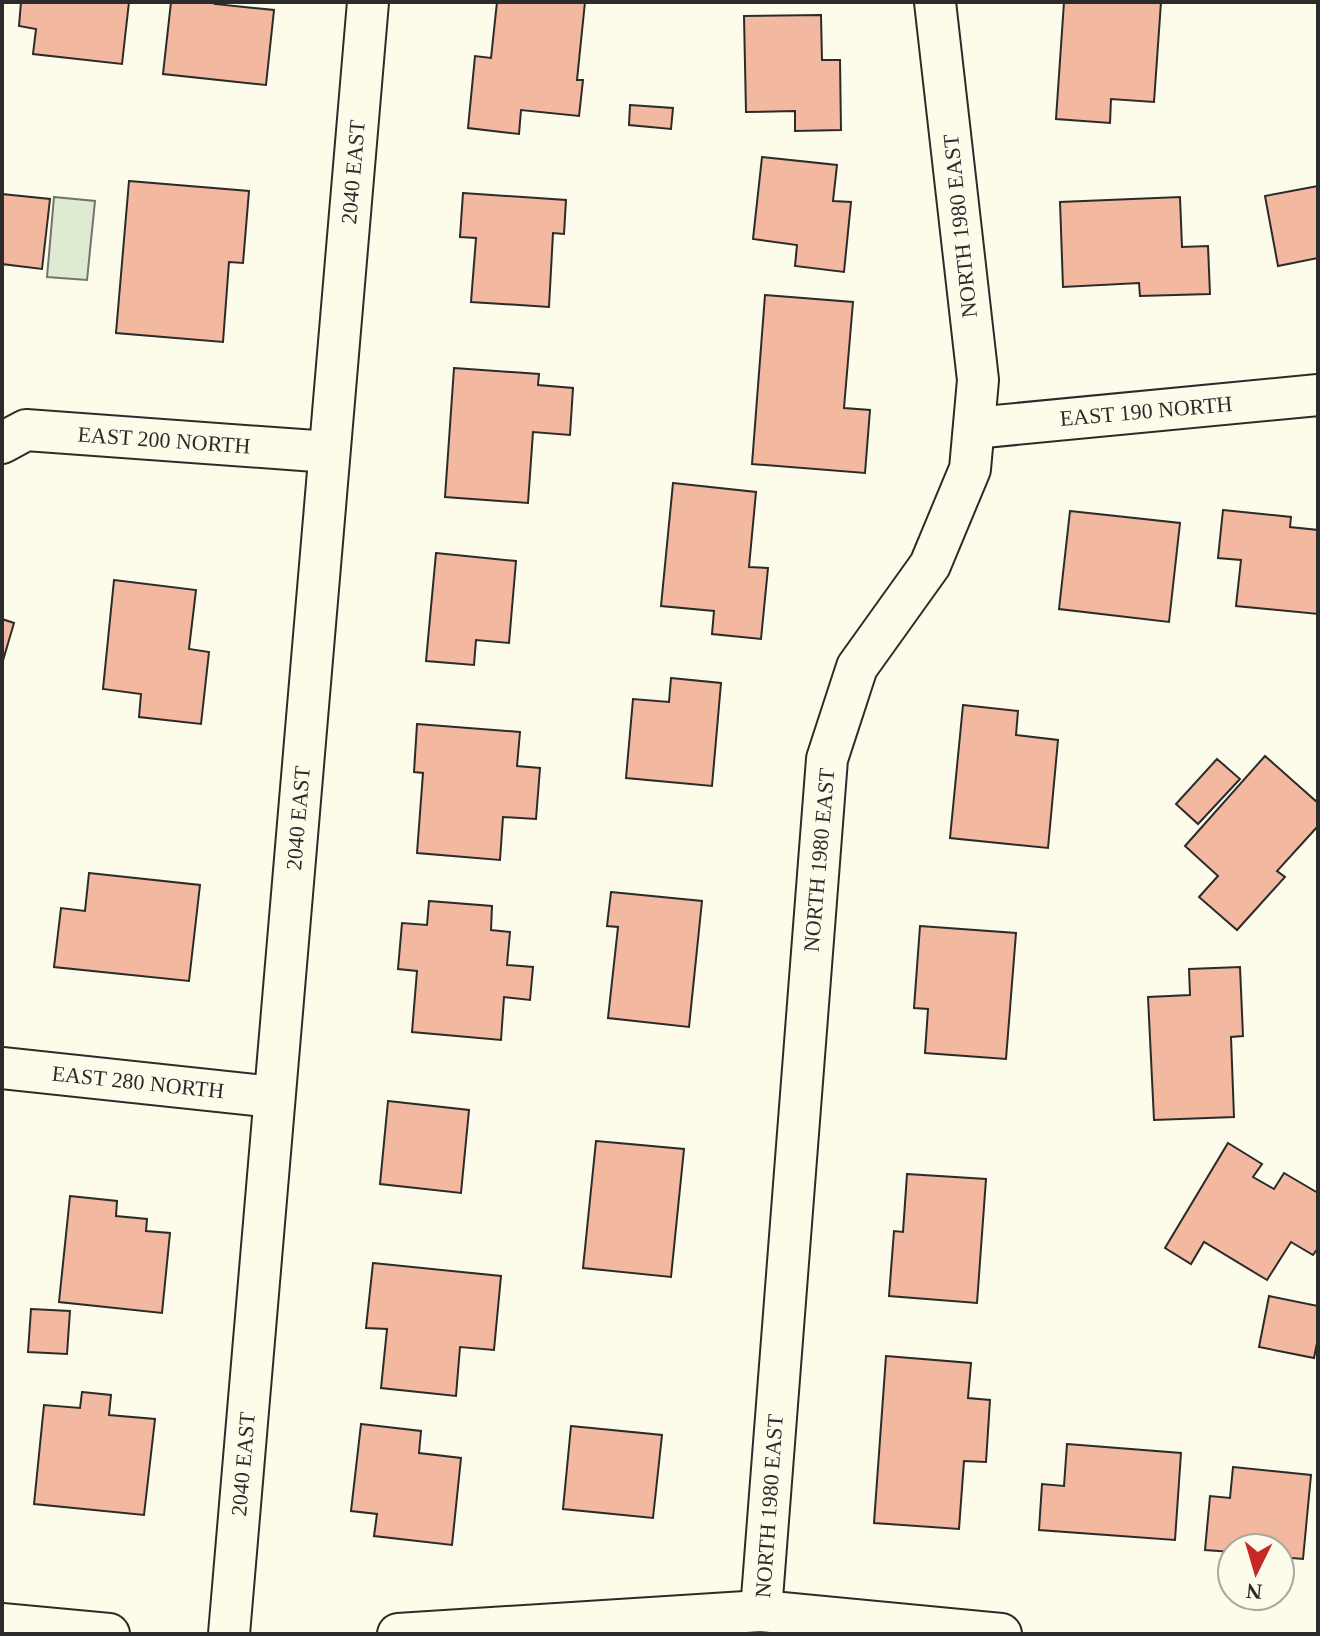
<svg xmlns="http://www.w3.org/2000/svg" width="1320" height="1636" viewBox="0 0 1320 1636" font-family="Georgia,serif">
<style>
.green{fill:#deebd1;stroke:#74746e;stroke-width:2}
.building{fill:#f2b8a0;stroke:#2b2b2b;stroke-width:2}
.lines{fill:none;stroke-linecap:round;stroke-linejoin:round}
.minor-casing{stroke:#2b2b2b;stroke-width:44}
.minor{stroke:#fdfbea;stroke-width:40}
.labels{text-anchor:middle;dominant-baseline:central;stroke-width:6;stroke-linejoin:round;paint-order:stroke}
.street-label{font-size:22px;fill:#2b2b2b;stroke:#fdfbea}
</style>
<rect width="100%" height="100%" fill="#fdfbea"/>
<!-- green -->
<polygon class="green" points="54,197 95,201 87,280 47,277"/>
<!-- building -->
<g class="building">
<polygon points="21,2 129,2 122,64 33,54 36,29 19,26"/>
<polygon points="171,2 216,2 215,4 274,10 266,85 163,74"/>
<polygon points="497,2 585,2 577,80 583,80 579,116 521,110 519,134 468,128 475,56 491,58"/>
<polygon points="1064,2 1161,2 1154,102 1111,99 1110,123 1056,119"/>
<polygon points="821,15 822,60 840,60 841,130 795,131 795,111 746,112 744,16"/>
<polygon points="630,105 673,108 671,129 629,125"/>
<polygon points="762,157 837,165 833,201 851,202 844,272 795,266 797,245 753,239"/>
<polygon points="129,181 249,191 243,263 229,262 223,342 116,333"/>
<polygon points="1318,186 1318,258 1278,266 1265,196"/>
<polygon points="463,193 566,200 564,234 553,233 549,307 471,302 476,238 460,237"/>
<polygon points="2,194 50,199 42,269 2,264"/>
<polygon points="1180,197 1182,247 1208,246 1210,294 1140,296 1139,283 1063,287 1060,202"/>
<polygon points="765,295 853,302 844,408 870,410 865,473 752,464"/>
<polygon points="454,368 539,374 538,385 573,388 570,435 533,432 528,503 445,497"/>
<polygon points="673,483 756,492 749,567 768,568 761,639 712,634 714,611 661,606"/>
<polygon points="1223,510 1291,517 1290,527 1318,530 1318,614 1236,606 1241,560 1218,558"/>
<polygon points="1070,511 1180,523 1169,622 1059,609"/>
<polygon points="436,553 516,561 509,643 476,640 474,665 426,661"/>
<polygon points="114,580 196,590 189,649 209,652 201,724 139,717 141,694 103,689"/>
<polygon points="2,619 14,623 2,664"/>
<polygon points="671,678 721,683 712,786 626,778 633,699 669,702"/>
<polygon points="963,705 1018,711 1016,735 1058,740 1048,848 950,838"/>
<polygon points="417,724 520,732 517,766 540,768 536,819 503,817 500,860 417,853 423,773 414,772"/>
<polygon points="1265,756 1318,803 1318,826 1277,871 1285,877 1237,930 1199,897 1218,876 1185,846"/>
<polygon points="1217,759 1240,779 1198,824 1176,804"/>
<polygon points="89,873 200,885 189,981 54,967 61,908 85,911"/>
<polygon points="611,892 702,901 689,1027 608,1018 618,927 607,926"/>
<polygon points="429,901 492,906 491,930 510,932 507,965 533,967 530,1000 504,997 501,1040 412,1032 417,971 398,969 402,923 427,925"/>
<polygon points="920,926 1016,933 1006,1059 925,1053 928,1009 914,1008"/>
<polygon points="1240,967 1243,1036 1231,1037 1234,1117 1154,1120 1148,997 1190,995 1189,969"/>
<polygon points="388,1101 469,1110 461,1193 380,1184"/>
<polygon points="596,1141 684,1149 671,1277 583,1268"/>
<polygon points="1228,1143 1262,1164 1253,1177 1274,1189 1284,1173 1318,1193 1318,1248 1313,1255 1291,1242 1267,1280 1204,1242 1191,1264 1165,1248"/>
<polygon points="907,1174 986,1179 977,1303 889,1296 894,1231 903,1232"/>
<polygon points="70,1196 117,1201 116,1216 147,1219 146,1231 170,1233 162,1313 59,1302"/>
<polygon points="373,1263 501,1276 494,1350 460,1347 456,1396 381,1388 387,1329 366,1328"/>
<polygon points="1269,1296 1318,1306 1318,1338 1314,1358 1259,1347"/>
<polygon points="31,1309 70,1311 67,1354 28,1352"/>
<polygon points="886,1356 971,1363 968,1398 990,1400 986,1462 964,1461 959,1529 874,1523"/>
<polygon points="82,1392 111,1395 109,1415 155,1419 144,1515 34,1504 44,1405 80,1408"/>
<polygon points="361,1424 421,1431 419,1453 461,1458 452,1545 374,1536 377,1514 351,1511"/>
<polygon points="571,1426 662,1435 653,1518 563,1509"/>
<polygon points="1067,1444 1181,1453 1175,1540 1039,1530 1042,1484 1064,1486"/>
<polygon points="1233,1467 1311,1475 1303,1559 1280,1557 1280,1548 1232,1548 1232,1552 1205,1550 1210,1496 1230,1498"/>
</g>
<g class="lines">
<!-- minor casing -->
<g class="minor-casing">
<g id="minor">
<polyline points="974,428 1318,395"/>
<polyline points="2,443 26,430 329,452"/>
<polyline points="2,1068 274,1097"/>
<polyline points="761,1611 827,759 857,667 930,565 970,469 978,380 935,2"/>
<polyline points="2,1624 109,1634"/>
<polyline points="229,1634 368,2"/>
<polyline points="398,1634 761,1611 1001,1634"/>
</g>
</g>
<!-- minor -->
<use href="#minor" class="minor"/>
</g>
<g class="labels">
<!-- street labels -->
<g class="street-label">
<text transform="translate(353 172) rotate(-85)">2040 EAST</text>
<text transform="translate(960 226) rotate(-96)">NORTH 1980 EAST</text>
<text transform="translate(1146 411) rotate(-5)">EAST 190 NORTH</text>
<text transform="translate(164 440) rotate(4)">EAST 200 NORTH</text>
<text transform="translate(298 818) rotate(-85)">2040 EAST</text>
<text transform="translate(819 860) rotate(-85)">NORTH 1980 EAST</text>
<text transform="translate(138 1082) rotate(6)">EAST 280 NORTH</text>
<text transform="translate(243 1464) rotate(-85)">2040 EAST</text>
<text transform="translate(769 1506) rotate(-86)">NORTH 1980 EAST</text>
</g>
</g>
<!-- border -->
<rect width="1320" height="1636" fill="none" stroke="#2b2b2b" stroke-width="8"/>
<!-- north arrow -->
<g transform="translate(1256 1572) rotate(185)"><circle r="38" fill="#fdfbea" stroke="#a9a89e" stroke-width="2"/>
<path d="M0-6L14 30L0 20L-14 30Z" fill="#c62828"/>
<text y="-12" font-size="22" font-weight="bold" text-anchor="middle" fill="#2b2b2b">N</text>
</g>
</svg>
